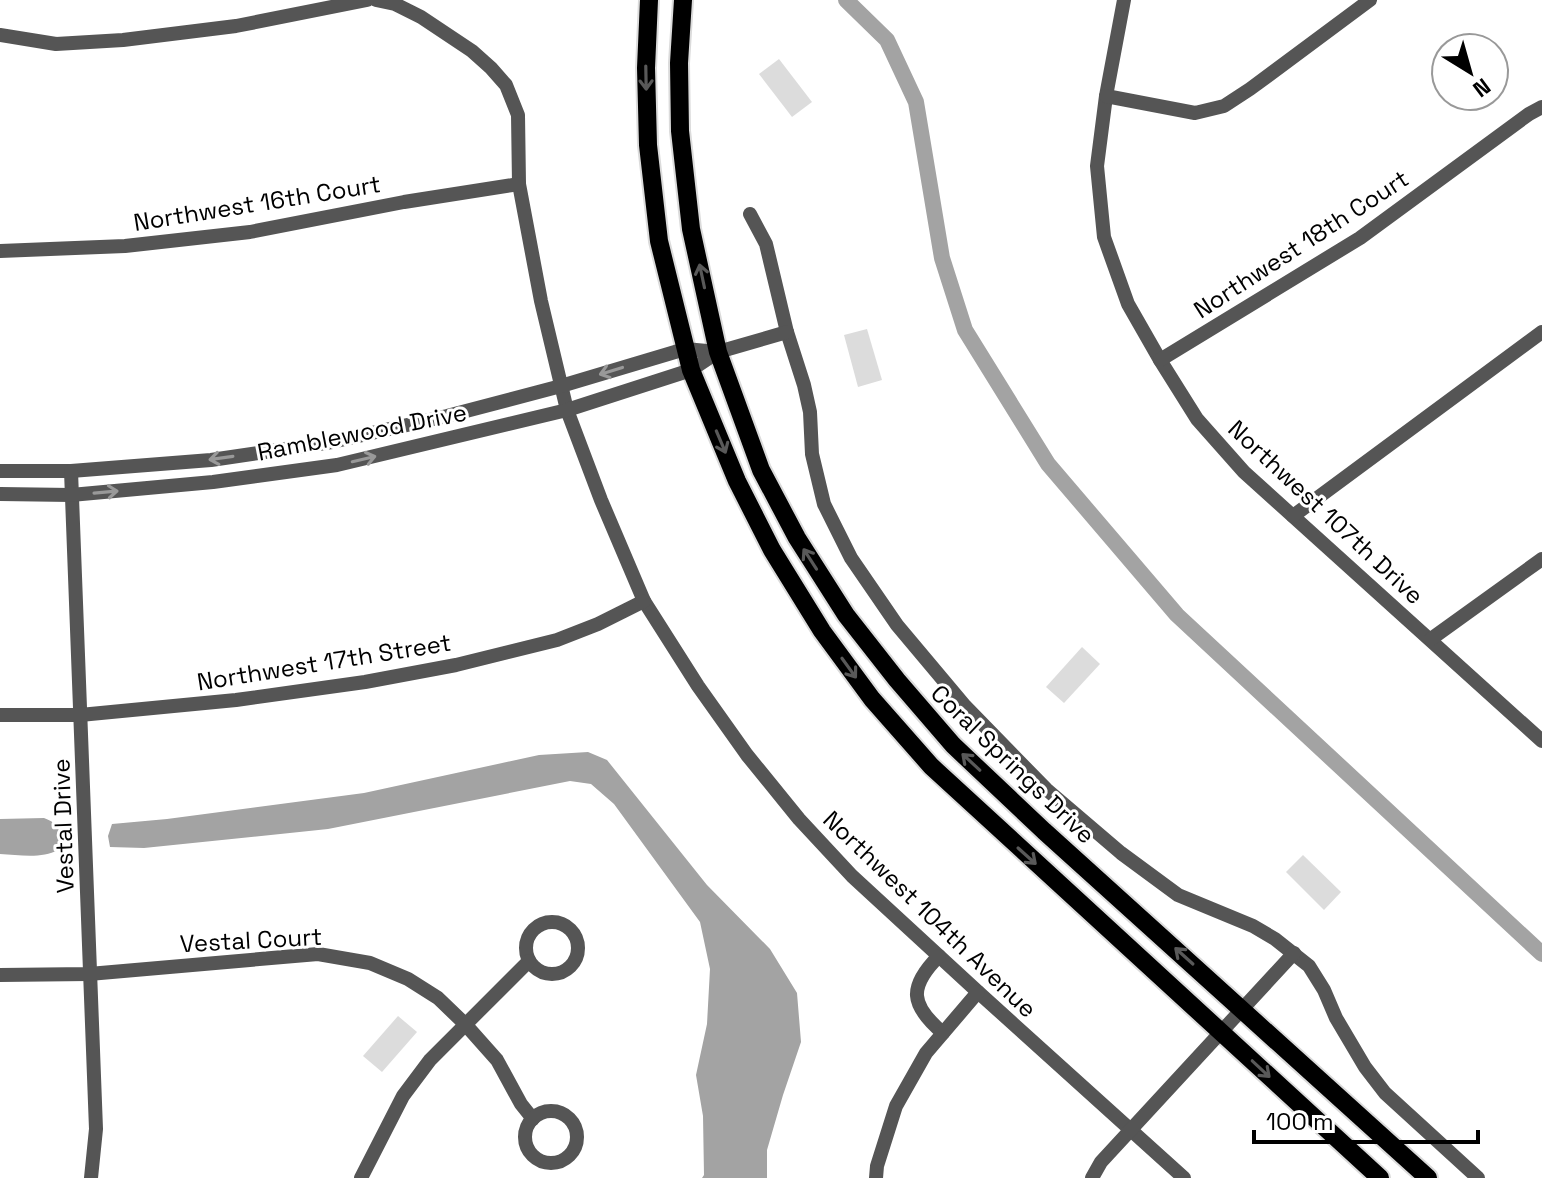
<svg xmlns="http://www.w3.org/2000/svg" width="1542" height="1178" viewBox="0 0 1542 1178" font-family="'Space Grotesk',sans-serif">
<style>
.green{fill:#dcdcdc}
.water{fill:#a3a3a3}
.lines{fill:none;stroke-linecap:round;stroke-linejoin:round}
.canal{stroke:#a3a3a3;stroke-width:16}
.major-casing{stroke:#dbdbdb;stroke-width:22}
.minor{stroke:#555;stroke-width:14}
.major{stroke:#000;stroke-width:18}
.oneway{stroke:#595959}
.oneway2{stroke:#999}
.labels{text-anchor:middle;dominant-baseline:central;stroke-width:6;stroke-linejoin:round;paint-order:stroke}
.street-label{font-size:24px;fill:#000;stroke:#fff}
</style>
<rect width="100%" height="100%" fill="#fff"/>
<!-- green -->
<g class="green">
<polygon points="779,59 812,102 792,117 759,74"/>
<polygon points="867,329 882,380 858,387 844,335"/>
<polygon points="1082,647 1100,664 1064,703 1046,687"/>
<polygon points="1303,855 1341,892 1324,910 1286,872"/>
<polygon points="398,1016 417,1032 382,1072 363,1056"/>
</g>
<!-- water -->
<g class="water">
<polygon points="588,752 607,760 707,885 770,949 797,993 801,1042 783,1095 767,1150 767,1178 702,1178 704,1175 703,1116 696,1075 707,1024 710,969 700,922 614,804 591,784 570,781 328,829 144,848 110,847 108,836 112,824 167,819 364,793 539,755"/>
<path d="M44,818C61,824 62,833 58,850C42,859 19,855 0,854V819Z"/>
</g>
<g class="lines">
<!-- canal -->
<polyline class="canal" points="846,0 887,40 916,102 942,258 965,330 1048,464 1177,615 1542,954"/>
<!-- major casing -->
<g class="major-casing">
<g id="major">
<polyline points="649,0 646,68 648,145 659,241 691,370 737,481 772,550 822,631 872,699 931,766 1380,1178"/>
<polyline points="683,0 679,63 680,131 691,229 718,352 761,470 797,538 846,615 897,680 953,745 1044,831 1428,1178"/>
</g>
</g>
<!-- minor -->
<g class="minor">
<polyline points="376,0 395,4 421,17 472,51 491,68 506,85 518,115 519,184 541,301 567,410 601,500 644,601 698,686 747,755 799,819 852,876 978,992 1184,1178"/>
<polyline points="1124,0 1106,96 1097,166 1104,237 1128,304 1160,360 1197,419 1244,472 1542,741"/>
<polyline points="0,35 56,44 123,40 236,26 367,0"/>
<polyline points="1106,96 1195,113 1224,106 1250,89 1370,0"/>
<polyline points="750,214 766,244 787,332 804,385 810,412 812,454 824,504 851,558 897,625 965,706 1046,789 1121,853 1178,895 1253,926 1275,939 1309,966 1324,990 1336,1018 1365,1067 1385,1093 1478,1178"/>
<polyline points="0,251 125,246 250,232 404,202 519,184"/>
<polyline points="1160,360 1360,238 1529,114 1542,107"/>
<polyline points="0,471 71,471 211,460 332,442 447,416 561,386 685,349 718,352"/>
<polyline points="71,471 96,1129 91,1178"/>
<polyline points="0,494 71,495 213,482 337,465 567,410 691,370 718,352 787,332"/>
<polyline points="1293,516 1542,332"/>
<polyline points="1431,639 1542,559"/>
<polyline points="0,715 80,715 236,700 365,682 456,665 557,640 598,624 644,601"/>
<circle cx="552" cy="948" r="26"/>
<path d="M939,956C908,987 910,1005 943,1033"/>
<polyline points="0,975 89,974 318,954 370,963 408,979 438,998 465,1024 497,1060 521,1104 533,1119"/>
<circle cx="551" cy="1137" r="26"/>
<polyline points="361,1178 403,1096 430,1060 529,961"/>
<polyline points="876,1178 877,1166 896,1106 926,1053 978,992"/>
<polyline points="1092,1178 1101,1162 1294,953"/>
</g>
<!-- major -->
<use href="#major" class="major"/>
</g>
<!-- one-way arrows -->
<defs><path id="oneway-shaft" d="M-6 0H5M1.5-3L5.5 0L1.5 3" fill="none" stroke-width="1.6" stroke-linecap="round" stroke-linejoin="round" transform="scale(2)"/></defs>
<g class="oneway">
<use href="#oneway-shaft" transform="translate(646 78) rotate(89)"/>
<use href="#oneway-shaft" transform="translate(702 276) rotate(-102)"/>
<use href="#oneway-shaft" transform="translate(721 442) rotate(67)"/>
<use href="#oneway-shaft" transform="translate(810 559) rotate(-123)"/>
<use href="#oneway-shaft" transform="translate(849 668) rotate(54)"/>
<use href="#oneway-shaft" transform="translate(971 762) rotate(-137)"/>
<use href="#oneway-shaft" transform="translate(1027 856) rotate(42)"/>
<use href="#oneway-shaft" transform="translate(1184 956) rotate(-138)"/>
<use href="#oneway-shaft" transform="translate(1261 1069) rotate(43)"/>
</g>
<g class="oneway2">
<use href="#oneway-shaft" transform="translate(611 371) rotate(163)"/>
<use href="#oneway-shaft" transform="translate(221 458) rotate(172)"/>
<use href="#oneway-shaft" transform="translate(364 459) rotate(-13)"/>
<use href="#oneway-shaft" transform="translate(106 492) rotate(-5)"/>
</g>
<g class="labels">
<!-- street labels -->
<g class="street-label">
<text transform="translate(257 203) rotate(-9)">Northwest 16th Court</text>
<text transform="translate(1301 244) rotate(-33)">Northwest 18th Court</text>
<text transform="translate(362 432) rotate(-11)">Ramblewood Drive</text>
<text transform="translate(1326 512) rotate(43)">Northwest 107th Drive</text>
<text transform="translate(324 662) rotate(-9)">Northwest 17th Street</text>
<text transform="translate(1013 764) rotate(44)">Coral Springs Drive</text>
<text transform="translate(63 826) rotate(-92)">Vestal Drive</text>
<text transform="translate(930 914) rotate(44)">Northwest 104th Avenue</text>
<text transform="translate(251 940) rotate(-3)">Vestal Court</text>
</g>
</g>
<!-- north arrow -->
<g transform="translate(1470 72) rotate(143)"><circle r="38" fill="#ffffff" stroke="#999999" stroke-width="2"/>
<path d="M0-6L14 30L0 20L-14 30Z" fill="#000000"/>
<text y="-12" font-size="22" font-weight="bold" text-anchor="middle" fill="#000000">N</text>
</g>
<!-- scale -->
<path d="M1254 1130v12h224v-12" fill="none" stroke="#000000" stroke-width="4"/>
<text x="1266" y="1130" font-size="24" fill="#000000" stroke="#ffffff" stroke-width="6" paint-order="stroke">100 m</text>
</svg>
